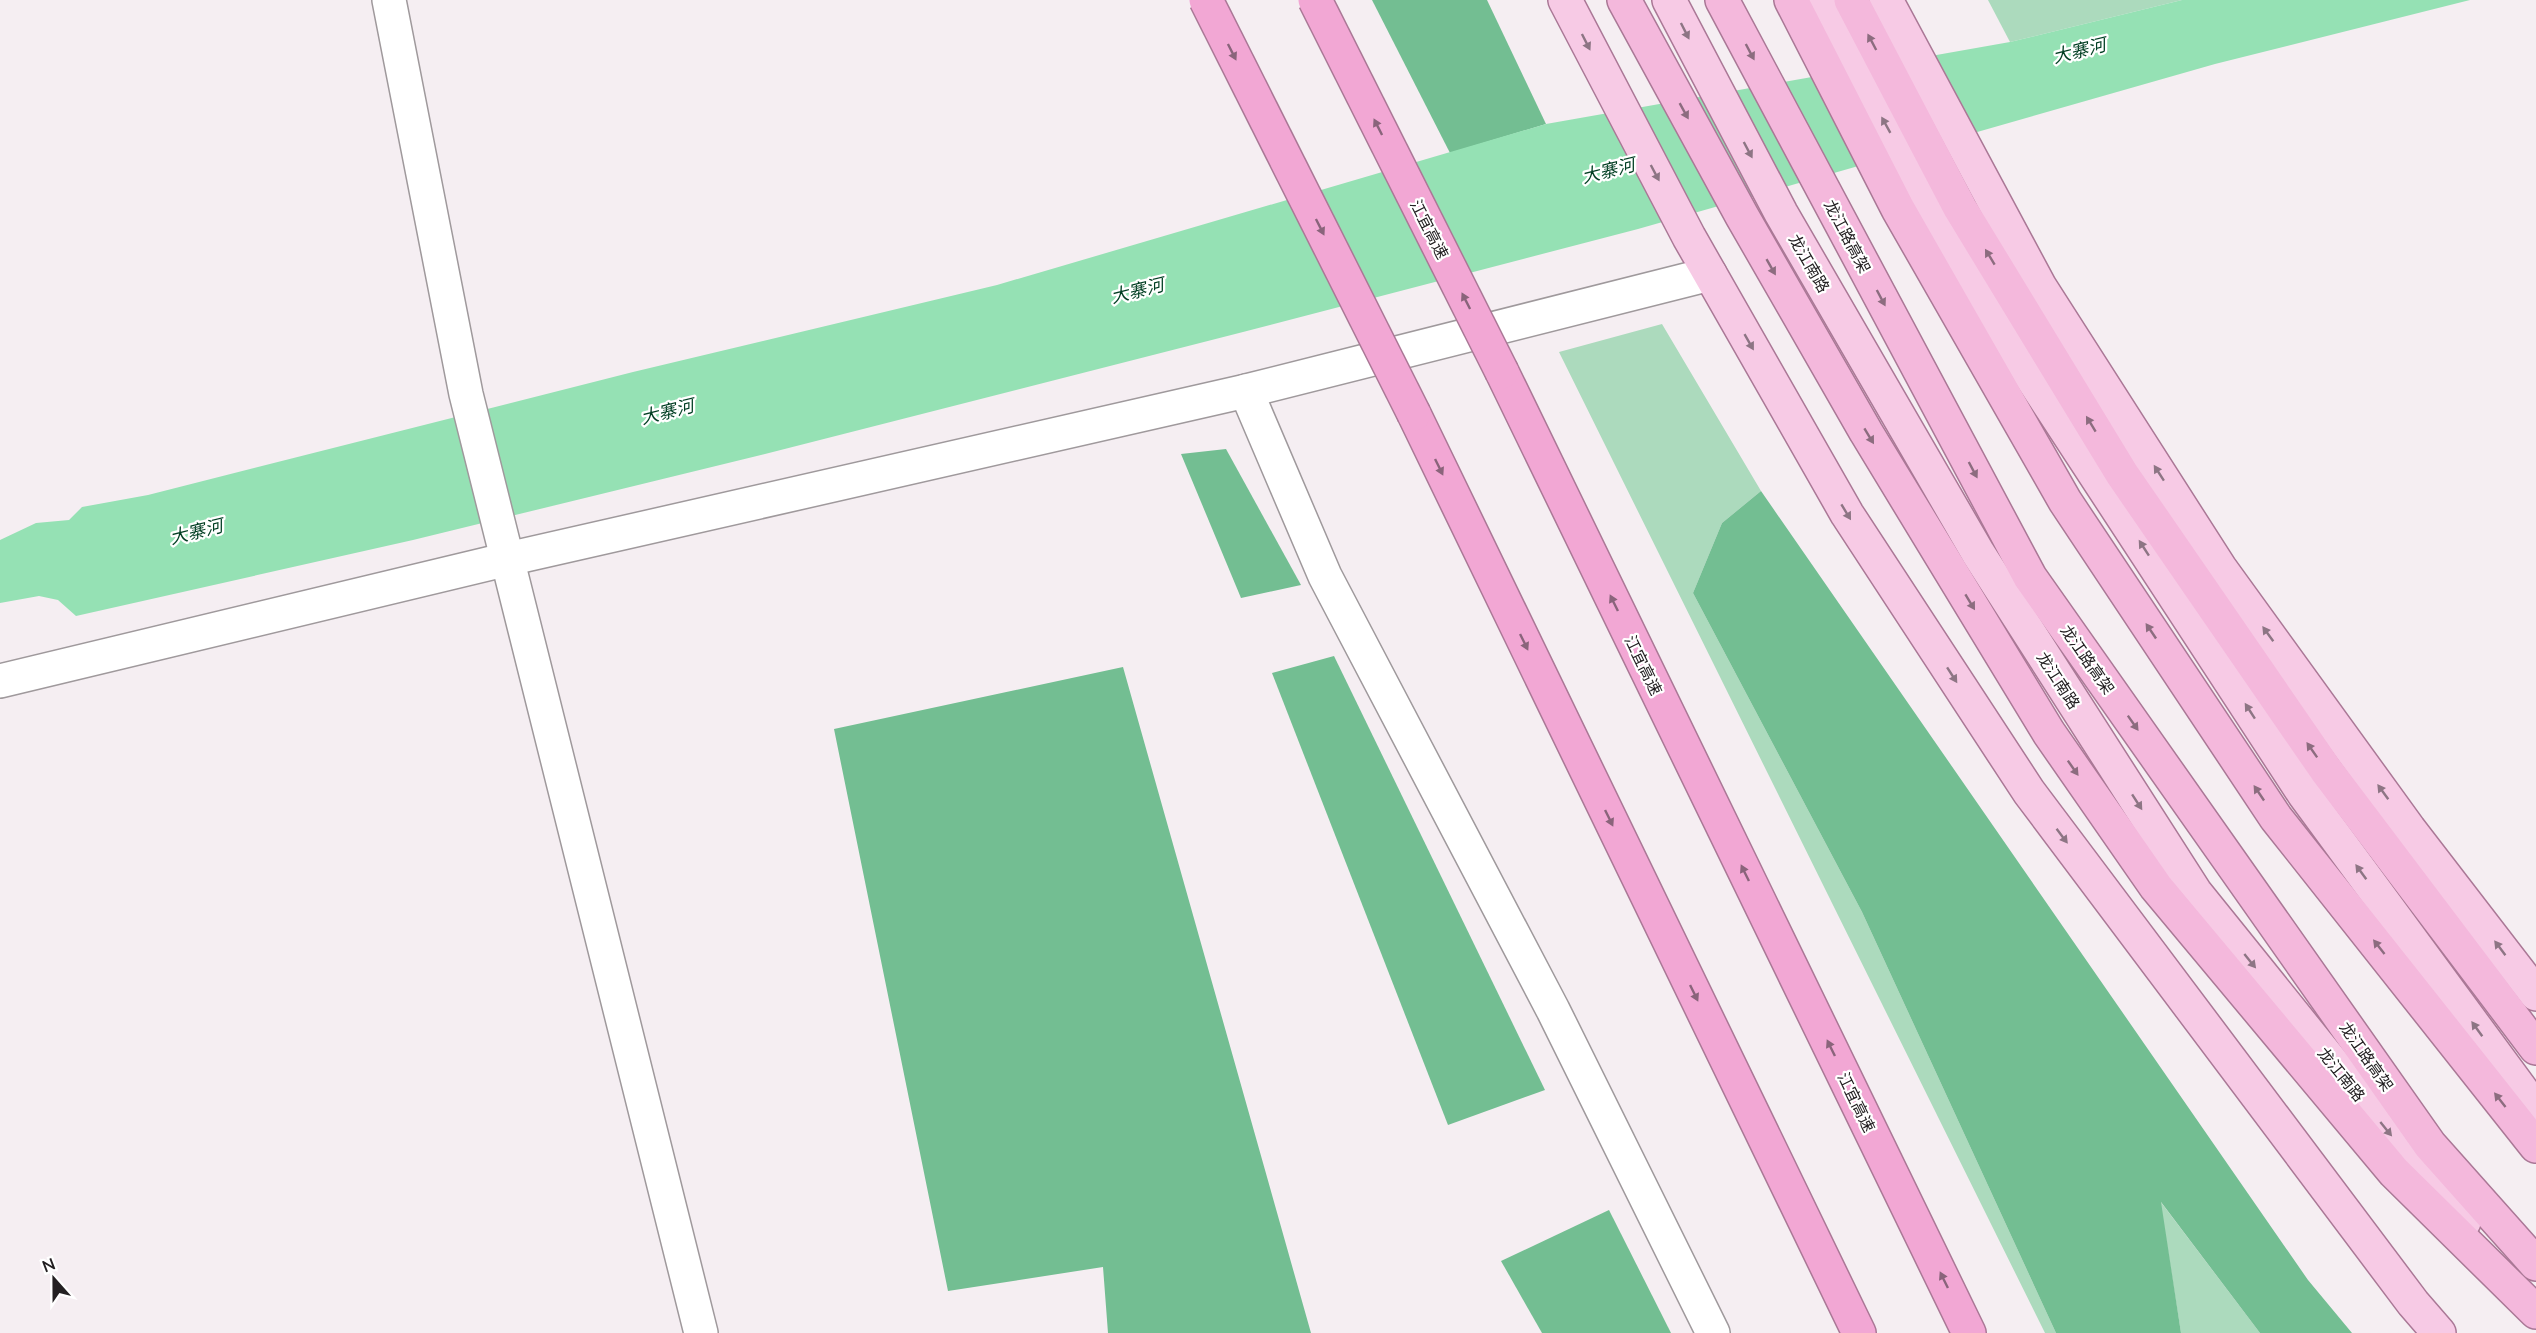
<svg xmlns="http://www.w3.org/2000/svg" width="2536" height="1333" viewBox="0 0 2536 1333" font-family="Lato,'Noto Sans SC',sans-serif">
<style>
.green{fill:#acdabd}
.forest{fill:#73be92}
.water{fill:#95e1b4}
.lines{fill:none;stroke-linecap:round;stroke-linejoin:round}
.minor-casing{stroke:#9f999c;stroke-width:36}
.tertiary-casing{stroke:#9f999c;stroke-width:36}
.primary-casing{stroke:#aa7896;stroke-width:36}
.trunk-casing{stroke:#aa7896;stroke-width:36}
.motorway-casing{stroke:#aa7896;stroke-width:36}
.minor{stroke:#fff;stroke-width:33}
.tertiary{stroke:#fff;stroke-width:33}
.primary{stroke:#f7cae5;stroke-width:33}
.trunk{stroke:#f4b8dc;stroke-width:33}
.motorway{stroke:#f2a7d4;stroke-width:33}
.motorway-bridge-casing{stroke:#aa7896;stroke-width:36;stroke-linecap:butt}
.motorway-bridge{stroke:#f2a7d4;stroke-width:33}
.oneway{fill:#8d7584}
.oneway2{fill:#8c6c7f}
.oneway3{fill:#8a647b}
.labels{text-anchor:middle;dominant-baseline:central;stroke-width:4.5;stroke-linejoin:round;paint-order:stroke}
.street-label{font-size:16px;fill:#232022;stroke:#fff}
.water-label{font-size:18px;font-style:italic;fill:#003e22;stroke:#fff}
</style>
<rect width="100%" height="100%" fill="#f5eef2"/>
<!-- green -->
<g class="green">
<polygon points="1988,0 2182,0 2010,42"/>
<polygon points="1662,324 1761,491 1722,523 1693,593 1862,912 2056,1333 2045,1333 1559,352"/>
<polygon points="2160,1201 2260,1333 2181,1333"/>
</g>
<!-- forest -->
<g class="forest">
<polygon points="1372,0 1487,0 1546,124 1450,153"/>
<polygon points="1226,449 1301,585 1241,598 1181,454"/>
<polygon points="1761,491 2308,1280 2352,1333 2260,1333 2161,1202 2181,1333 2056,1333 1862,912 1693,593 1722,523"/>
<polygon points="1334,656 1545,1090 1448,1125 1272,673"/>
<polygon points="1123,667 1311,1333 1108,1333 1103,1267 948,1291 834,729"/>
<polygon points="1609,1210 1671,1333 1542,1333 1501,1261"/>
</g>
<!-- water -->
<polygon class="water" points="2182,0 2470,0 2215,64 1638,229 1243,332 765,454 413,540 76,616 58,600 39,596 0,603 0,540 36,523 69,520 82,507 148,495 633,372 997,285 1546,124 2010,42"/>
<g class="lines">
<!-- minor casing -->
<g class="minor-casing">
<polyline id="minor" points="1246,391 1325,576 1553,1010 1713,1333"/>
</g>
<!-- tertiary casing -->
<g class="tertiary-casing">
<g id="tertiary">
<polyline points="389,0 466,394 701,1333"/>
<polyline points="0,681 508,559 1246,391 1710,274"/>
</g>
</g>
<!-- primary casing -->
<g class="primary-casing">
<g id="primary">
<polyline points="1565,0 1689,237 1847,514 2029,792 2413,1303 2439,1333"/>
<polyline points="1669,0 1781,213 1978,553 2195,892 2438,1194 2464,1222"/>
<polyline points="1819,0 1914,176 2030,375 2304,794 2536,1110"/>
<polyline points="1886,0 2040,287 2220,568 2409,829 2536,994"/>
</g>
</g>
<!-- trunk casing -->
<g class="trunk-casing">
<g id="trunk">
<polyline points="1624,0 1742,216 1866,432 2049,733 2156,887 2394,1172 2536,1312"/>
<polyline points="1722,0 2030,577 2430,1145 2536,1264"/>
<polyline points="1791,0 1898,209 2065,501 2276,818 2536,1146"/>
<polyline points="1851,0 1960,208 2122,474 2326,770 2536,1048"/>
</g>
</g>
<!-- motorway casing -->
<g class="motorway-casing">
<g id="motorway">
<polyline points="1502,372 1969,1333"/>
<polyline points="1414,414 1859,1333"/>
</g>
</g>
<!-- minor -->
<use href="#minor" class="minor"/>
<!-- tertiary -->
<use href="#tertiary" class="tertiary"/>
<!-- primary -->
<use href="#primary" class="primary"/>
<!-- trunk -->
<use href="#trunk" class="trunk"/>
<!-- motorway -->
<use href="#motorway" class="motorway"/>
<!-- motorway-bridge casing -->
<g class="motorway-bridge-casing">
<g id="motorway-bridge">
<polyline points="1206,0 1414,414"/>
<polyline points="1315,0 1502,372"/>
</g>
</g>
<!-- motorway-bridge -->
<use href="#motorway-bridge" class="motorway-bridge"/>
</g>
<!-- one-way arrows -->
<defs><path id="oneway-solid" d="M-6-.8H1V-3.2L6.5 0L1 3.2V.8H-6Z" transform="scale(1.5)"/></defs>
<g class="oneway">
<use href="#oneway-solid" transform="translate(1685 31) rotate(63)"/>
<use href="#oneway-solid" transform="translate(1586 42) rotate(63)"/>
<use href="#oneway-solid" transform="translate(1886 125) rotate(-119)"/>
<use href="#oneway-solid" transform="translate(1748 150) rotate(62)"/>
<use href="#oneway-solid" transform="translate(1655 173) rotate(62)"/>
<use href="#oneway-solid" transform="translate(1749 342) rotate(60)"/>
<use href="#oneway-solid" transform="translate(2159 473) rotate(-123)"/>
<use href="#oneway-solid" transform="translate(1846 512) rotate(59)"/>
<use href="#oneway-solid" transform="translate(2144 548) rotate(-123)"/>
<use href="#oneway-solid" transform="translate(2268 634) rotate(-126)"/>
<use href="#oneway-solid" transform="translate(1952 675) rotate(57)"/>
<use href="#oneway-solid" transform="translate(2250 711) rotate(-123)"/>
<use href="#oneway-solid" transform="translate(2383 792) rotate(-126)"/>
<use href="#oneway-solid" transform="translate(2137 802) rotate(57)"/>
<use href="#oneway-solid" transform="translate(2062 836) rotate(53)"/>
<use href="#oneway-solid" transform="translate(2361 872) rotate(-126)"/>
<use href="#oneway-solid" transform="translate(2500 948) rotate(-127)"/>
<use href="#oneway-solid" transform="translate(2250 961) rotate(51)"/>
<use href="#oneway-solid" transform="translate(2477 1029) rotate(-126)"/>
<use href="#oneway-solid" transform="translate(2386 1129) rotate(51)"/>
</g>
<g class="oneway2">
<use href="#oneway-solid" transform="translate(1872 42) rotate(-118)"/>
<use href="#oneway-solid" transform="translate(1750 52) rotate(62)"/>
<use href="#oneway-solid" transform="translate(1684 111) rotate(61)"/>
<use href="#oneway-solid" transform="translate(1990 257) rotate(-121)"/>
<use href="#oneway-solid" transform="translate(1771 267) rotate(60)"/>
<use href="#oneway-solid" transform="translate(1881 298) rotate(62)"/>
<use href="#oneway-solid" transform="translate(2091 424) rotate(-121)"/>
<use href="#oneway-solid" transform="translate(1869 436) rotate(59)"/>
<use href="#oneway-solid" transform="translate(1973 470) rotate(62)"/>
<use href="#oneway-solid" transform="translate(1970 602) rotate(59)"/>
<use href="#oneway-solid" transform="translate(2151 631) rotate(-124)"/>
<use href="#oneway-solid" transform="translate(2133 723) rotate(55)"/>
<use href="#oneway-solid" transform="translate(2312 750) rotate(-125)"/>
<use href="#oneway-solid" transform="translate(2073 768) rotate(55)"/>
<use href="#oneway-solid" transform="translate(2259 793) rotate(-124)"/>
<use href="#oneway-solid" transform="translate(2379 947) rotate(-128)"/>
<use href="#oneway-solid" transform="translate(2500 1100) rotate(-128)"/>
</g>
<g class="oneway3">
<use href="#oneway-solid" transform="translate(1232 52) rotate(63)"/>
<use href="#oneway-solid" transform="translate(1378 127) rotate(-117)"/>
<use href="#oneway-solid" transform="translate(1320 227) rotate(63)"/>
<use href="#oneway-solid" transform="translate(1466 301) rotate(-117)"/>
<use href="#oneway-solid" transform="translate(1439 467) rotate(64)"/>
<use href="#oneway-solid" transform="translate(1614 603) rotate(-116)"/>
<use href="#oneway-solid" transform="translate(1524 642) rotate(64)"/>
<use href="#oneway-solid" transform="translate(1609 818) rotate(64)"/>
<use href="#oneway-solid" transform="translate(1745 873) rotate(-116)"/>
<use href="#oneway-solid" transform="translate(1694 993) rotate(64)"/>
<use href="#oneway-solid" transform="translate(1831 1048) rotate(-116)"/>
<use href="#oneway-solid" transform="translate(1944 1280) rotate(-116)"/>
</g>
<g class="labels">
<!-- street labels -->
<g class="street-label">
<text transform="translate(1430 229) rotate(63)">江宜高速</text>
<text transform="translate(1848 236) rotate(62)">龙江路高架</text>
<text transform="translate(1810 263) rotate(60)">龙江南路</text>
<text transform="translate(2088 659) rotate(55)">龙江路高架</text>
<text transform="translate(1644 665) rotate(64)">江宜高速</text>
<text transform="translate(2059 680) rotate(57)">龙江南路</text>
<text transform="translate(2367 1056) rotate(55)">龙江路高架</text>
<text transform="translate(2342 1074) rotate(51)">龙江南路</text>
<text transform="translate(1857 1102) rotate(64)">江宜高速</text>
</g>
<!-- water labels -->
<g class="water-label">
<text transform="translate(2079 50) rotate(-14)">大寨河</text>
<text transform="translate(1608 170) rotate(-14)">大寨河</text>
<text transform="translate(1137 290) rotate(-14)">大寨河</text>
<text transform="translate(667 411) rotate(-14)">大寨河</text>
<text transform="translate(196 531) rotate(-14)">大寨河</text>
</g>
</g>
<!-- north arrow -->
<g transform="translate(54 1279) rotate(339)" stroke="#ffffff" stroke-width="4.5" paint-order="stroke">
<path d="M0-4.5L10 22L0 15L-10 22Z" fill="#232022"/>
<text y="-9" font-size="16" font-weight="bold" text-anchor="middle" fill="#232022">N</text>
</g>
</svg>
